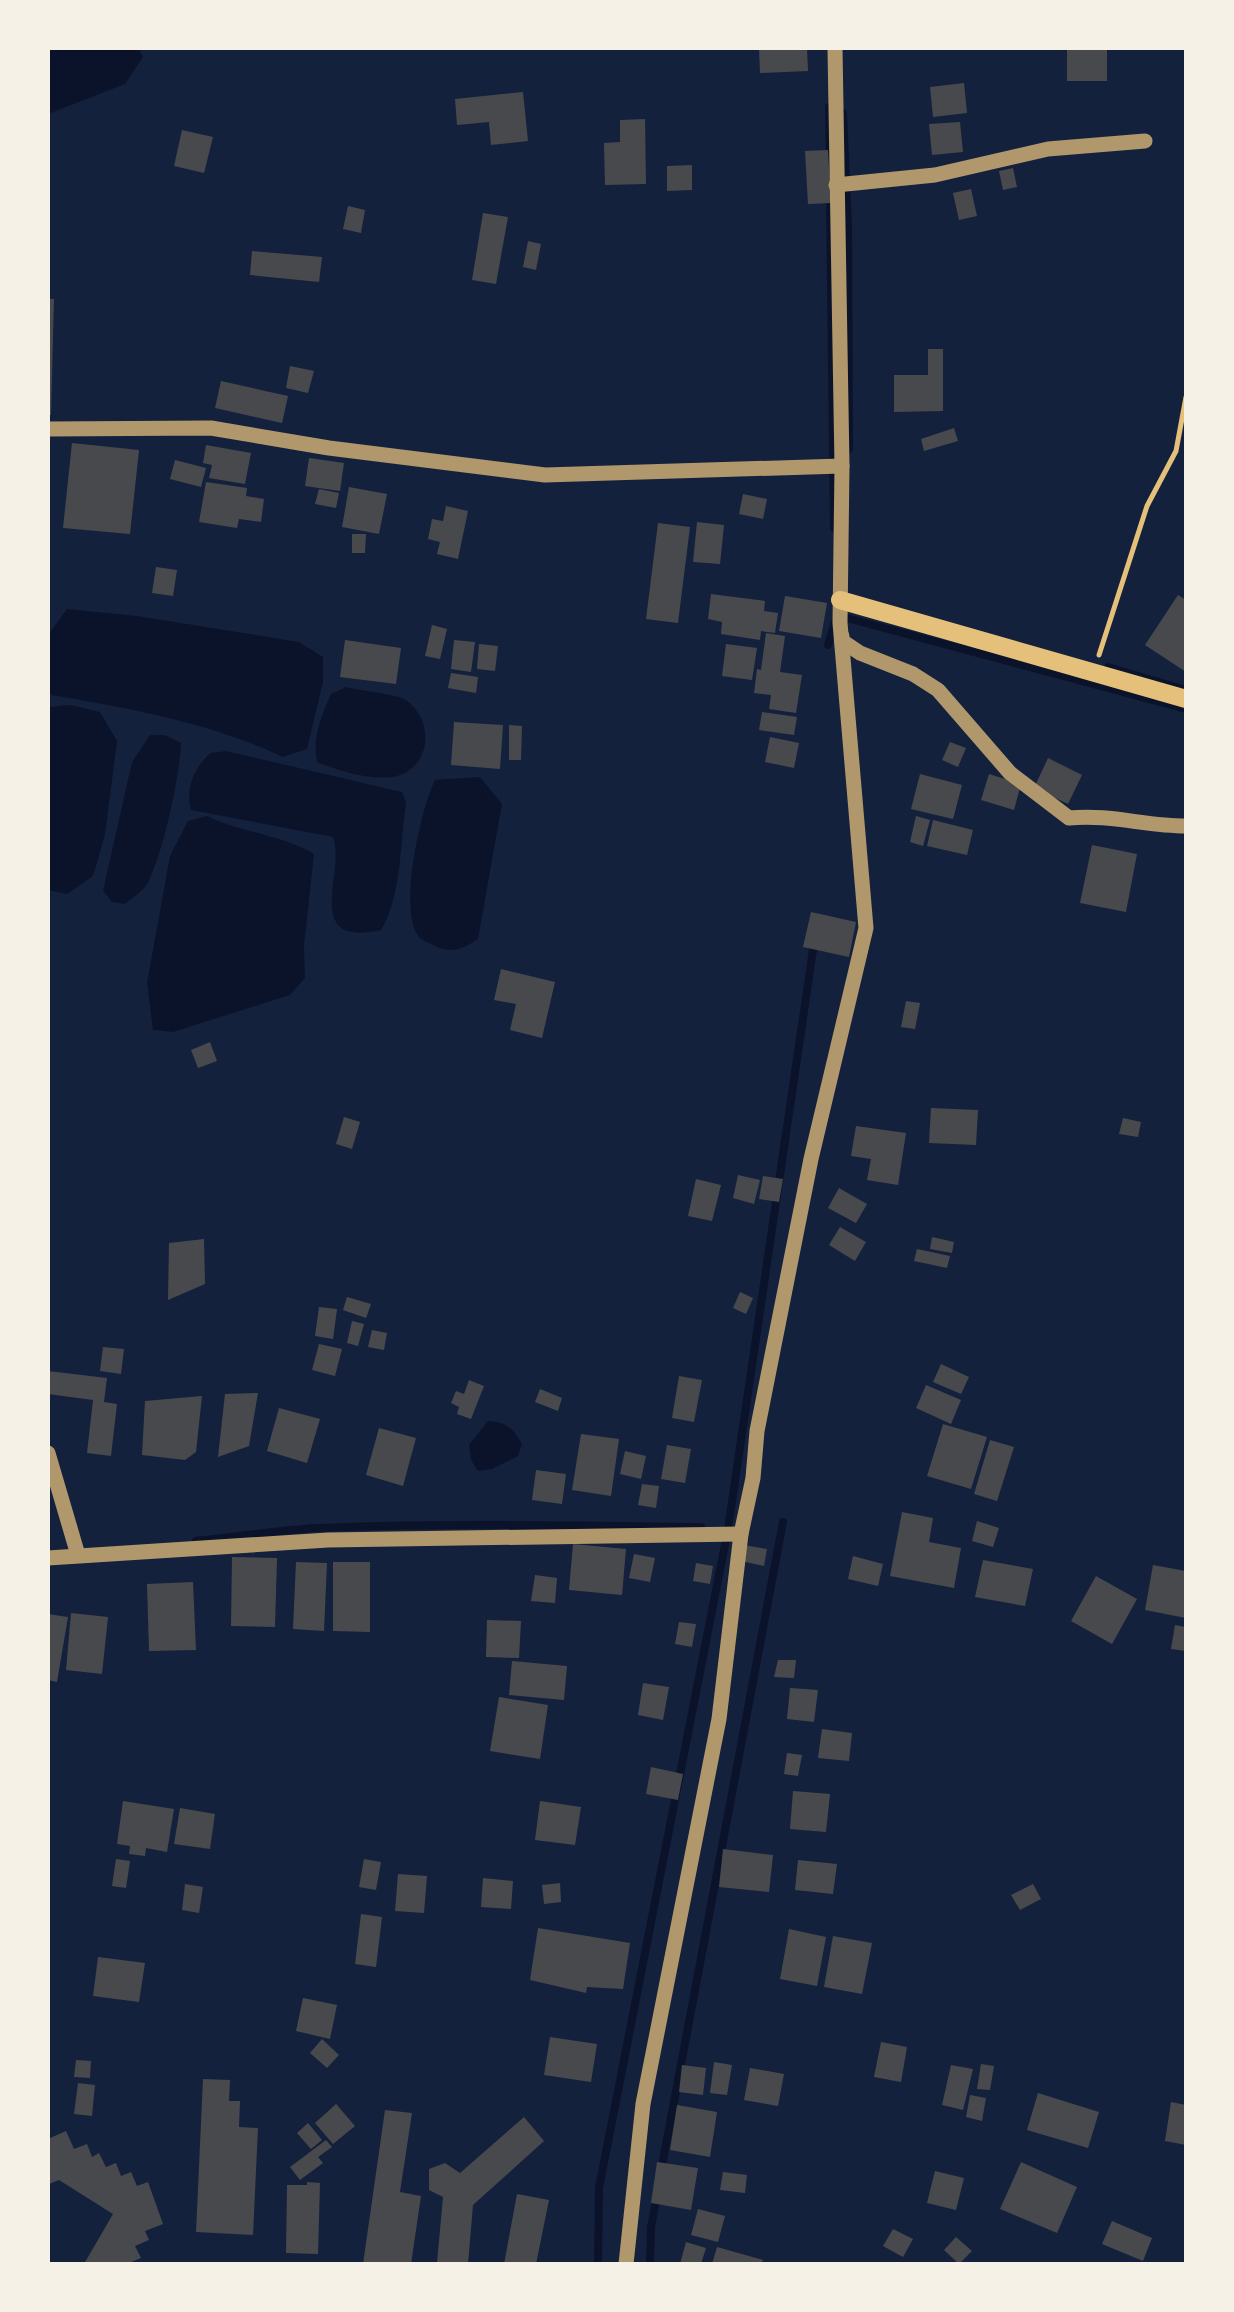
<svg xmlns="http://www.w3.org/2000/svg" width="1234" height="2312" viewBox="0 0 1234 2312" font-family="'Titillium Web',sans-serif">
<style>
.water{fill:#0b132b}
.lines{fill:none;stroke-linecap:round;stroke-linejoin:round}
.stream{stroke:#0b132b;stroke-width:8}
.building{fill:#48494c}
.path{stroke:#e5c07b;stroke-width:5}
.tertiary{stroke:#b1986c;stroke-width:15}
.secondary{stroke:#e5c07b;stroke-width:18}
</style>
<rect width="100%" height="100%" fill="#14213d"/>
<!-- water -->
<g class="water">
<polygon points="48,48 138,48 143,57 125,84 48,114"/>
<path d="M67,609L137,616L299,642L323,657V682L307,749L283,757C211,723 129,708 51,695L48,687V635Z"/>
<path d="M346,687C361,691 397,694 406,700C436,721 431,771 392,777C369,780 339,771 317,762C312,738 321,716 331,694Z"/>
<polygon points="70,705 100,712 117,741 105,835 93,876 67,894 48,890 48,707"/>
<path d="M150,735H164L181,743C179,780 164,849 148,883C143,891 132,898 125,904L112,902L103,891L132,762Z"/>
<path d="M226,751L402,792L406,803C400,842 402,896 381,930C301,948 346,873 333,837L191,810C185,788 194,769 210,753Z"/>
<path d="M480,777L502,804L478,939C463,949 452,954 435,946C430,943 425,942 421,939C396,915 421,808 435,780Z"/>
<path d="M207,816C242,833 280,834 314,854L304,946L305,978L290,995L173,1032L153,1030L147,983L170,856L188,821Z"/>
<path d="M488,1421C506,1422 513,1428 522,1444L518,1456L492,1469L478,1471L471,1460L469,1445Z"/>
</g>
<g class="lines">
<!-- stream -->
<g class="stream">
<polyline points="829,107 830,168"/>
<polyline points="843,113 848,225 849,449"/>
<polyline points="830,197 834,528"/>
<polyline points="847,618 1186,709"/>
<polyline points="828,645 835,622"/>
<polyline points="1108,667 1186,690"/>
<path d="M196,1541C237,1537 278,1530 318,1528C446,1523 574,1525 701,1527"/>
<polyline points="661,2171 783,1522"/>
<polyline points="598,2264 599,2188 728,1529 814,943"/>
<polyline points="650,2264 651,2227 657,2195"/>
</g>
</g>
<!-- building -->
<g class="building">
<polygon points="759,48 807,48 808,71 760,73"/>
<rect x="1067" y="48" width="40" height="33"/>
<polygon points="964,83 967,113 933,117 930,87"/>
<polygon points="523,92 528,141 491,145 489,122 457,125 455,99"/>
<polygon points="645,119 646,184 605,185 604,143 620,142 620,120"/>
<polygon points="960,122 963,152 932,155 929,124"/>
<polygon points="182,130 213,137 204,173 174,166"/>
<polygon points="828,150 831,203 808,204 805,151"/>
<polygon points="692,165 692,190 667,191 667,166"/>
<polygon points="1013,168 1017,187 1003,190 999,171"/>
<polygon points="971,189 977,216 959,220 953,193"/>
<polygon points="348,206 365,210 361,233 343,229"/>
<polygon points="483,213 508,217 496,284 472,280"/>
<polygon points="528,241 541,244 536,270 523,267"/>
<polygon points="252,251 322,257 319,282 250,275"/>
<polygon points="48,299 54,299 51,415 48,415"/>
<polygon points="928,349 943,349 943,411 894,412 894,375 928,375"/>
<polygon points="290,366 314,371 308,393 286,388"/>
<polygon points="221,381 288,396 282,423 215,408"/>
<polygon points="954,428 958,441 924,451 921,439"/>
<polygon points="72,443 139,450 130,534 63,528"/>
<polygon points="206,445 251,453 245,484 209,478 212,465 203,463"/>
<polygon points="309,458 344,463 340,491 305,486"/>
<polygon points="175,460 206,468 201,487 170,479"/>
<polygon points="206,482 247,488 246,496 264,499 261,522 239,519 237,528 199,522"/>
<polygon points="349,487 387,494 379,534 342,527"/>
<polygon points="319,489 339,493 336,508 315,504"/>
<polygon points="743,494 767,499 763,519 739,514"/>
<polygon points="446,506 468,511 458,559 437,554 440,542 428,539 432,519 443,521"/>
<polygon points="697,522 724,525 720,564 693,562"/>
<polygon points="658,523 690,527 678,623 646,619"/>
<polygon points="352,534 366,534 365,553 352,553"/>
<polygon points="156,567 177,570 173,596 152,593"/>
<polygon points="711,594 765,601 764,611 778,613 775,633 761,631 760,640 721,634 722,622 708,619"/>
<polygon points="1178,595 1186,600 1186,672 1145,645"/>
<polygon points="785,596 827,603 821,638 779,631"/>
<polygon points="432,625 447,629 440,659 425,656"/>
<polygon points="766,633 785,636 780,672 802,675 796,713 769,709 771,695 754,693 757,669 761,670"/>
<polygon points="345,640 401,648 396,684 340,677"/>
<polygon points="454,640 475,642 471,672 451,669"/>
<polygon points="479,644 498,646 495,671 477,669"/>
<polygon points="726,644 757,648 752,680 722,676"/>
<polygon points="451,673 478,677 476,693 448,688"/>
<polygon points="762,712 797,717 794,735 759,730"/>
<polygon points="454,722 503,725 500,769 451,765"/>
<polygon points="509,725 522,726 521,760 509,760"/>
<polygon points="770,737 799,743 794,768 765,762"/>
<polygon points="950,742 966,748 958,767 942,760"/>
<polygon points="1048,758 1082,775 1068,804 1034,788"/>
<polygon points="920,774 962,785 953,819 911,809"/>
<polygon points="989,774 1021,784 1014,810 981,800"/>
<polygon points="916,816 930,820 923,846 910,842"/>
<polygon points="933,820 973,830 967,855 927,846"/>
<polygon points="1092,845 1137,854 1126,912 1080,903"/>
<polygon points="811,912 856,922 849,957 803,947"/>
<polygon points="501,969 555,982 542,1038 510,1030 516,1004 494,1000"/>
<polygon points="906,1001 920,1003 915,1029 901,1027"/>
<polygon points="210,1042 217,1061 198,1068 191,1050"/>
<polygon points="931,1108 978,1110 976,1145 929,1143"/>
<polygon points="344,1117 360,1122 352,1149 336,1144"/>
<polygon points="1123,1118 1141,1122 1138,1137 1119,1134"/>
<polygon points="856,1126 906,1133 898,1185 867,1180 871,1159 851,1156"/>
<polygon points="738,1175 760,1180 754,1204 733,1198"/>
<polygon points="763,1176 783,1179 779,1202 759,1199"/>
<polygon points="696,1179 721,1185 712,1221 688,1216"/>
<polygon points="839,1188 867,1204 856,1223 828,1208"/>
<polygon points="840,1227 866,1242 855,1261 829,1245"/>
<polygon points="932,1237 954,1242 952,1253 930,1249"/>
<polygon points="204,1239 205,1284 168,1300 169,1243"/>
<polygon points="917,1249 950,1256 947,1268 914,1261"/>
<polygon points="740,1292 753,1298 746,1314 733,1308"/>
<polygon points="347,1297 371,1304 366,1318 343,1310"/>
<polygon points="319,1307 337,1309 333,1339 315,1336"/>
<polygon points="352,1321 364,1324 358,1346 347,1343"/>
<polygon points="372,1330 387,1333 384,1350 368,1347"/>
<polygon points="319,1344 342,1349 335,1376 312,1370"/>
<polygon points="103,1347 124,1349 121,1374 100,1371"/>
<polygon points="941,1364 969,1377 961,1394 933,1382"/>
<polygon points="48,1371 107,1378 104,1402 117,1404 111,1456 87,1453 93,1400 48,1394"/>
<polygon points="679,1376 702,1380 694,1422 672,1418"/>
<polygon points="469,1380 484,1386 471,1419 457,1414 459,1407 451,1403 456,1391 464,1394"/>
<polygon points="926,1385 961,1400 951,1424 916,1408"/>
<polygon points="540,1389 562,1398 558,1411 535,1402"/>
<polygon points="258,1393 249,1446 218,1457 225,1394"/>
<polygon points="202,1396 196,1452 185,1460 142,1455 145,1401"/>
<polygon points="279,1408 320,1419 307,1463 267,1451"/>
<polygon points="943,1424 987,1437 971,1489 927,1476"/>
<polygon points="379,1428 416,1438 403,1486 366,1475"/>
<polygon points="581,1434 619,1439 611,1496 572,1490"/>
<polygon points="990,1440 1014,1447 997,1501 974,1494"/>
<polygon points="667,1445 691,1449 685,1483 661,1479"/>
<polygon points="625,1451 646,1456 641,1479 620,1474"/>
<polygon points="536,1470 566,1474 562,1504 532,1500"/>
<polygon points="642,1484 659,1486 656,1508 638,1505"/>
<polygon points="902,1512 933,1518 929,1542 961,1548 954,1588 890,1576"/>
<polygon points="977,1521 999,1528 993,1547 972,1541"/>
<polygon points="573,1544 626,1549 622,1595 569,1590"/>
<polygon points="744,1545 767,1549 764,1566 741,1561"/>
<polygon points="634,1554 655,1558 650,1582 629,1578"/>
<polygon points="853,1556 883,1564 878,1586 848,1579"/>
<polygon points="232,1557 277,1558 275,1627 231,1626"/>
<polygon points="983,1560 1033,1569 1025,1606 975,1597"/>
<polygon points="296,1562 327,1563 324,1631 293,1629"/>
<polygon points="333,1562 370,1562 370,1632 333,1631"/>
<polygon points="696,1563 713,1566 710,1584 693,1581"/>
<polygon points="1153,1565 1186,1571 1186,1618 1145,1610"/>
<polygon points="535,1575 557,1578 555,1603 531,1601"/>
<polygon points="1096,1576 1137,1599 1112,1644 1071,1621"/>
<polygon points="193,1582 196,1650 149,1651 147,1584"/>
<polygon points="71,1613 108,1617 102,1674 66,1670"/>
<polygon points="48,1614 68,1617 57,1682 48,1680"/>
<polygon points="487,1620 521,1621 519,1658 486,1657"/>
<polygon points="679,1622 696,1624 692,1647 675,1644"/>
<polygon points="1175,1625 1186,1627 1186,1651 1171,1649"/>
<polygon points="778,1660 796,1660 794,1678 774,1677"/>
<polygon points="512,1661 567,1666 564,1700 509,1695"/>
<polygon points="643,1683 669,1687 663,1720 638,1715"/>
<polygon points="790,1688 818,1690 814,1722 787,1719"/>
<polygon points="499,1697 548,1705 540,1759 490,1751"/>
<polygon points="822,1729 852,1733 849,1761 818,1758"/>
<polygon points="787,1753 802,1755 798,1776 784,1774"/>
<polygon points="651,1767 683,1774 678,1800 646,1794"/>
<polygon points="793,1791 830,1794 826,1832 790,1829"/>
<polygon points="123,1801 174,1809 167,1852 146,1848 145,1856 129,1854 130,1846 117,1844"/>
<polygon points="540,1801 581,1807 575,1845 535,1840"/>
<polygon points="180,1808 215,1814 210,1849 174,1844"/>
<polygon points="723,1849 773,1855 769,1892 719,1887"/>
<polygon points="116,1859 130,1861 126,1888 112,1886"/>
<polygon points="364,1859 381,1862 376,1890 359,1887"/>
<polygon points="798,1860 837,1864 833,1894 795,1890"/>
<polygon points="398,1874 427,1876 424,1913 395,1911"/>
<polygon points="483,1878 513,1881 511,1909 481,1907"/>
<polygon points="560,1883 561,1902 544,1904 542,1885"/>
<polygon points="185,1884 203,1887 199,1913 182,1910"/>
<polygon points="1033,1884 1041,1899 1020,1910 1011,1895"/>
<polygon points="361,1914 382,1917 376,1967 355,1964"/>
<polygon points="538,1928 630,1943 623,1989 587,1987 586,1993 530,1980"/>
<polygon points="789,1929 826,1937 817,1986 780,1979"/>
<polygon points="833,1936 872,1943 862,1994 824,1987"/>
<polygon points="98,1957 145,1963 139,2002 93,1996"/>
<polygon points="303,1998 337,2005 330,2039 296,2031"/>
<polygon points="550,2037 597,2044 591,2082 544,2075"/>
<polygon points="322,2039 339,2055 327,2068 310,2053"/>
<polygon points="881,2042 907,2047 901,2082 874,2077"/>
<polygon points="76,2060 91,2061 90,2078 74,2077"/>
<polygon points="714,2062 732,2065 727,2095 710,2093"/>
<polygon points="981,2064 994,2066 990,2090 977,2089"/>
<polygon points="682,2065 706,2068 703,2095 679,2092"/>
<polygon points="951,2065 973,2069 963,2110 942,2105"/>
<polygon points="750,2068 784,2074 778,2106 744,2100"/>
<polygon points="203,2079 230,2080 229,2101 240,2101 239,2127 258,2128 253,2235 196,2232"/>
<polygon points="78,2083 95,2085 92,2116 74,2114"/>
<polygon points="1038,2093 1099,2112 1088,2148 1027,2130"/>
<polygon points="970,2095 986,2098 982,2121 966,2117"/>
<polygon points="1171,2102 1186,2105 1186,2145 1165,2141"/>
<polygon points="336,2104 355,2126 333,2144 315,2123"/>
<polygon points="677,2105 717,2112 710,2157 670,2150"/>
<polygon points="385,2110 412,2113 400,2192 421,2196 411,2264 363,2264"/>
<polygon points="524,2117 544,2141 473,2205 468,2264 437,2263 443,2197 429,2190 429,2169 445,2163 460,2173"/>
<polygon points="308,2123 322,2140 311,2149 297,2133"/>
<polygon points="66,2131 74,2149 87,2144 92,2157 99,2153 106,2167 116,2163 121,2176 131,2172 137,2186 148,2182 163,2224 145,2231 149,2240 135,2246 141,2258 126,2264 84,2264 113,2214 59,2180 49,2184 48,2139"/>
<polygon points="326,2140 332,2147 318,2157 323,2163 300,2180 290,2167"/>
<polygon points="657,2162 698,2168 691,2210 651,2203"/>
<polygon points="1021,2162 1077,2187 1057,2233 1000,2209"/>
<polygon points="935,2171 964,2178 956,2210 927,2203"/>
<polygon points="723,2172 747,2175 745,2193 720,2190"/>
<polygon points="307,2182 320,2183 318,2254 286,2253 287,2185 307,2185"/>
<polygon points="517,2194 549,2200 536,2264 504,2264"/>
<polygon points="698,2209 725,2216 718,2242 691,2235"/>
<polygon points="1112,2221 1152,2238 1143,2261 1102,2244"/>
<polygon points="893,2229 913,2239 903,2257 883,2246"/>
<polygon points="956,2237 972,2251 959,2264 944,2250"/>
<polygon points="686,2242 706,2248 701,2264 680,2264"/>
<polygon points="717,2247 763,2260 761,2264 712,2264"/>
</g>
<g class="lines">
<!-- path -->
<polyline class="path" points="1099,655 1147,506 1176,451 1186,397"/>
<!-- tertiary -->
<g class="tertiary">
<polyline points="836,185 935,175 1048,149 1145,141"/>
<polyline points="48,429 211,428 329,448 545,475 842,466"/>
<path d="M842,636V641L860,653L913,674L938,690L1010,773L1069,818C1109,814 1146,826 1186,826"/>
<polyline points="48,1453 78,1555"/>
<polyline points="48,1558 328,1540 741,1534"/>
<polyline points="626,2264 643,2104 719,1719 741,1534 753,1478 757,1431 811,1159 866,928 840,623 842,466 835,48"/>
</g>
<!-- secondary -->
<polyline class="secondary" points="840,600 1186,699"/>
</g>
<!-- border -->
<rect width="1234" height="2312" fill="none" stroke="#f6f1e7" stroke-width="100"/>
</svg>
